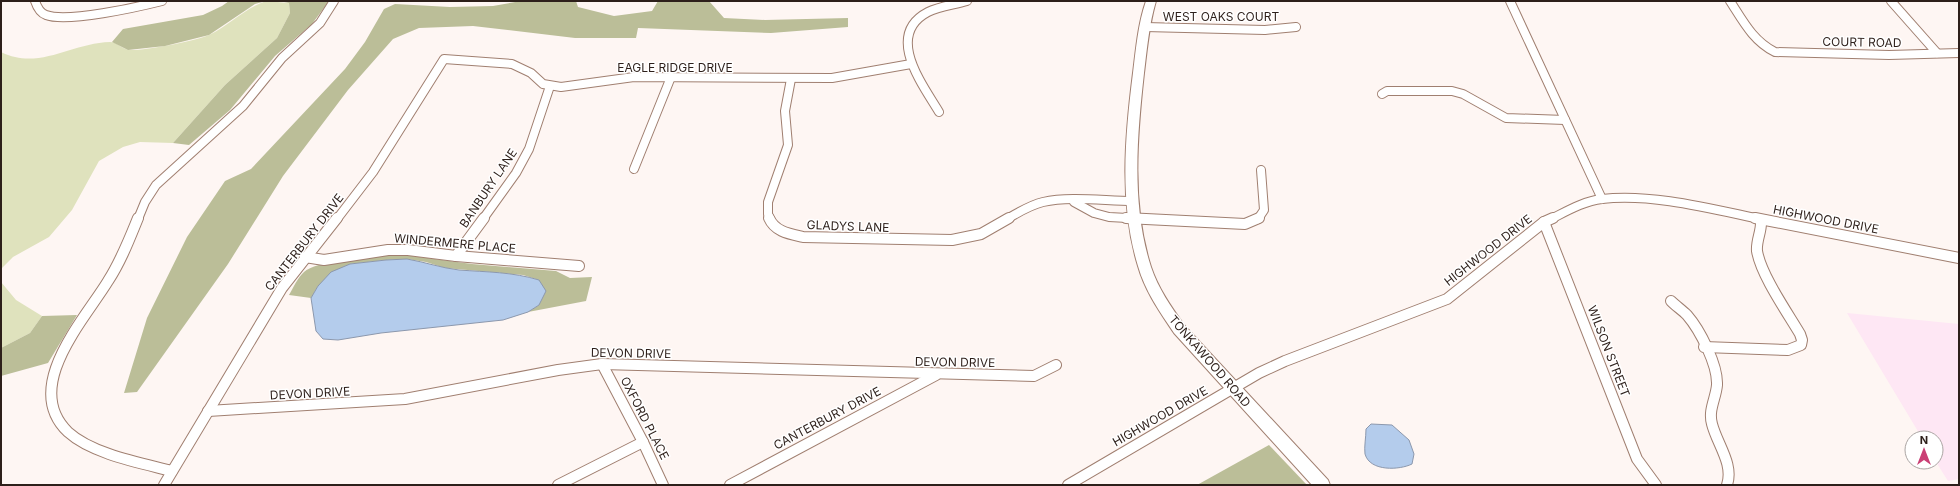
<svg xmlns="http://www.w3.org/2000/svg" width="1960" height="486" viewBox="0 0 1960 486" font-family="Inter,sans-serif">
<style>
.commercial{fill:#fee7f4}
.green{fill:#dfe2bd}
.forest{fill:#bbbe98}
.water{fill:#b4ccec;stroke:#8c98ad}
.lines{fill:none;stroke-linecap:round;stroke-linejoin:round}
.street-far1-casing{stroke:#a07f70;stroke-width:10}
.street-casing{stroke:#a07f70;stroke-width:12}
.secondary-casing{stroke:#a07f70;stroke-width:2}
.street-far1{stroke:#fff;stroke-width:8}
.street{stroke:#fff;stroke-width:10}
.secondary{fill:#fff;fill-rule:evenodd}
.labels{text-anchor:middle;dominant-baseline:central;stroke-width:3;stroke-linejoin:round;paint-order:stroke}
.street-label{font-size:12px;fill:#2d1f1a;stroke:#fff}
</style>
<rect width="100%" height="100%" fill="#fef6f3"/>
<!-- commercial -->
<polygon class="commercial" points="1847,313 1959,324 1959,479 1948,481 1936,462 1936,438 1922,438"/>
<!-- green -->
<g class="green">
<path d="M266,1L289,3L290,13L277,38L225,85L173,143L140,142L123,147L99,161L72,210L49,237L13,257L1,269V52C39,71 71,43 110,42C117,42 122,49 129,50C143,51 196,41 209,35C230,25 245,8 266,1Z"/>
<polygon points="1,282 16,300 42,316 30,333 1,348"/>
</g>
<!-- forest -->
<g class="forest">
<polygon points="229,1 266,1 255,4 209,35 165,46 128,50 112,42 123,29 203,15 222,6"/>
<polygon points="279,1 329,1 312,24 275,56 230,110 189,145 173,143 225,85 277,38 290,13 289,3"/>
<polygon points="521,1 576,1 578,7 614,16 652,11 658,1 709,1 724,18 765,20 848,18 848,27 771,33 638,28 636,38 575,38 473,26 419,28 393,39 348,90 283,176 228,264 137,392 124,393 147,318 187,237 225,181 251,169 345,69 365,42 384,9 395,4 450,7 493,6"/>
<path d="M382,255H405L472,264L556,271L570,278L592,277L586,301L528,312L539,305V280L523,275L445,268L426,262L407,259L386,260L350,264L318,286L311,298L289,295C293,288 298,277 304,272C316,261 365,257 382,255Z"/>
<polygon points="77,315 48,363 1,376 1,348 30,333 42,316"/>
<polygon points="1269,445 1307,485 1197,485"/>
</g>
<!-- water -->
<g class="water">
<path d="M407,259C425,262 441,268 459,270C486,272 513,272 539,280L546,291L539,305L528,312L503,320L381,333L338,340L323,339L316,331L311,298L318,286L331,272L350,264L386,260Z"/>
<path d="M1371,424L1392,425L1409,440L1414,454L1412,464C1400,470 1370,472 1365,454C1364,447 1366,437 1366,429Z"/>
</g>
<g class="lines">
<!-- street-far1 casing -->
<g class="street-far1-casing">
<g id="street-far1">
<path d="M35,1C37,7 40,13 46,15C67,23 138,7 162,1"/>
<polyline points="1510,1 1602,199"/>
<path d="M1730,1C1743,21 1753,41 1775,52L1889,55L1959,53"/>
<polyline points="1891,1 1937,53"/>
<polyline points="1145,27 1265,30 1296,27"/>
<polyline points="1382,94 1387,91 1452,91 1463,94 1506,118 1565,120"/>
<path d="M939,112C923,85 884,35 928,12C940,6 954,5 967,1"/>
<polyline points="634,169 671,77"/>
<polyline points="1074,202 1094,213 1109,217 1146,219"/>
<polyline points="138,219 145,202 156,185 243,106 282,58 320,23 334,1"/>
<polyline points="337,219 373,172 444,59 512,64 531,73 543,84 561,87 634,77 832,78 911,64"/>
<polyline points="483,219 516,173 529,149 550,86"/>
<polyline points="770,219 768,214 768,202 788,145 785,111 791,79"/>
<path d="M1007,219C1019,212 1030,205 1043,202C1070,196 1105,201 1133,201"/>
<polyline points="1258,219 1264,210 1261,170"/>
<path d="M1551,219C1567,211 1584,201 1602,199C1651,193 1712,209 1760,219"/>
</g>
</g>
<!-- street casing -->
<g class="street-casing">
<g id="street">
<path d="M138,218C129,240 121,261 108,281C85,319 21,387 68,432C92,454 141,463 172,471"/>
<path d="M769,218C775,232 790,234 803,237L952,240L981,234L1009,218"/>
<polyline points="1126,218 1245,224 1259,218"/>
<polyline points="1755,218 1959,258"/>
<polyline points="1544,222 1637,459 1656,485"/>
<polyline points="456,256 484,218"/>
<polyline points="305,257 324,260 388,250 408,250 456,256 579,266"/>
<path d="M1671,301C1676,306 1682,310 1687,315C1700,330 1718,365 1717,385C1716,398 1708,410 1712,424C1717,444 1734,464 1727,485"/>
<path d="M1704,347L1788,350L1801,345L1802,340L1800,334C1787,312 1761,275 1757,251C1756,240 1762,231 1761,220"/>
<polyline points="602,364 643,442 663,485"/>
<polyline points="208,411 405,399 558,370 602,364 1034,376 1056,365"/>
<polyline points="164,485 282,288 337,218"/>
<polyline points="558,485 643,442"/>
<polyline points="730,485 936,375"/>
<polyline points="1068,485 1259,373 1285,361 1447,299 1544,222 1553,218"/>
</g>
</g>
<!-- secondary casing -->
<g class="secondary-casing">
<path id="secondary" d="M1146,1H1156C1149,24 1147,49 1144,73C1137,136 1131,205 1151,267C1158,288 1171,307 1184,325L1328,480L1330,485H1312L1174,333C1160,312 1145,291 1138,266C1119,204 1125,136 1133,73C1136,49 1138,24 1146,1Z"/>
</g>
<!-- street-far1 -->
<use href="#street-far1" class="street-far1"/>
<!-- street -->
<use href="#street" class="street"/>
<!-- secondary -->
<use href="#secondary" class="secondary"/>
</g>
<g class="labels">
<!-- street labels -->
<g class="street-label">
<text x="1221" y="16">WEST OAKS COURT</text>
<text transform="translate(1862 42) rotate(1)">COURT ROAD</text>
<text x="675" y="67">EAGLE RIDGE DRIVE</text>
<text transform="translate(488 188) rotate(-56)">BANBURY LANE</text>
<text transform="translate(1826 219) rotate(11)">HIGHWOOD DRIVE</text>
<text transform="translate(848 226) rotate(2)">GLADYS LANE</text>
<text transform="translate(304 242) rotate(-52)">CANTERBURY DRIVE</text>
<text transform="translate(455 243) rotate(5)">WINDERMERE PLACE</text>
<text transform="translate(1488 250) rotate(-38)">HIGHWOOD DRIVE</text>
<text transform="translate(1609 351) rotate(69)">WILSON STREET</text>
<text transform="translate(631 353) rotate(1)">DEVON DRIVE</text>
<text transform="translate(1210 361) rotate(49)">TONKAWOOD ROAD</text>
<text transform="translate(955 362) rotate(1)">DEVON DRIVE</text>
<text transform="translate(310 393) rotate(-3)">DEVON DRIVE</text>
<text transform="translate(1160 416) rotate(-30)">HIGHWOOD DRIVE</text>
<text transform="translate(645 418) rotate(63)">OXFORD PLACE</text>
<text transform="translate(827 418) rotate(-28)">CANTERBURY DRIVE</text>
</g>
</g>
<!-- border -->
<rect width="1960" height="486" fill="none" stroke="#2d1f1a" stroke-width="4"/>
<!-- north arrow -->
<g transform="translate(1924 450)"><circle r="19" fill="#ffffff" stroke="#aba5a3"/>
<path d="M0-3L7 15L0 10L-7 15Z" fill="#ca3f75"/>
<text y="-6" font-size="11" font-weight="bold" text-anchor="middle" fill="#2d1f1a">N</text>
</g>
</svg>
